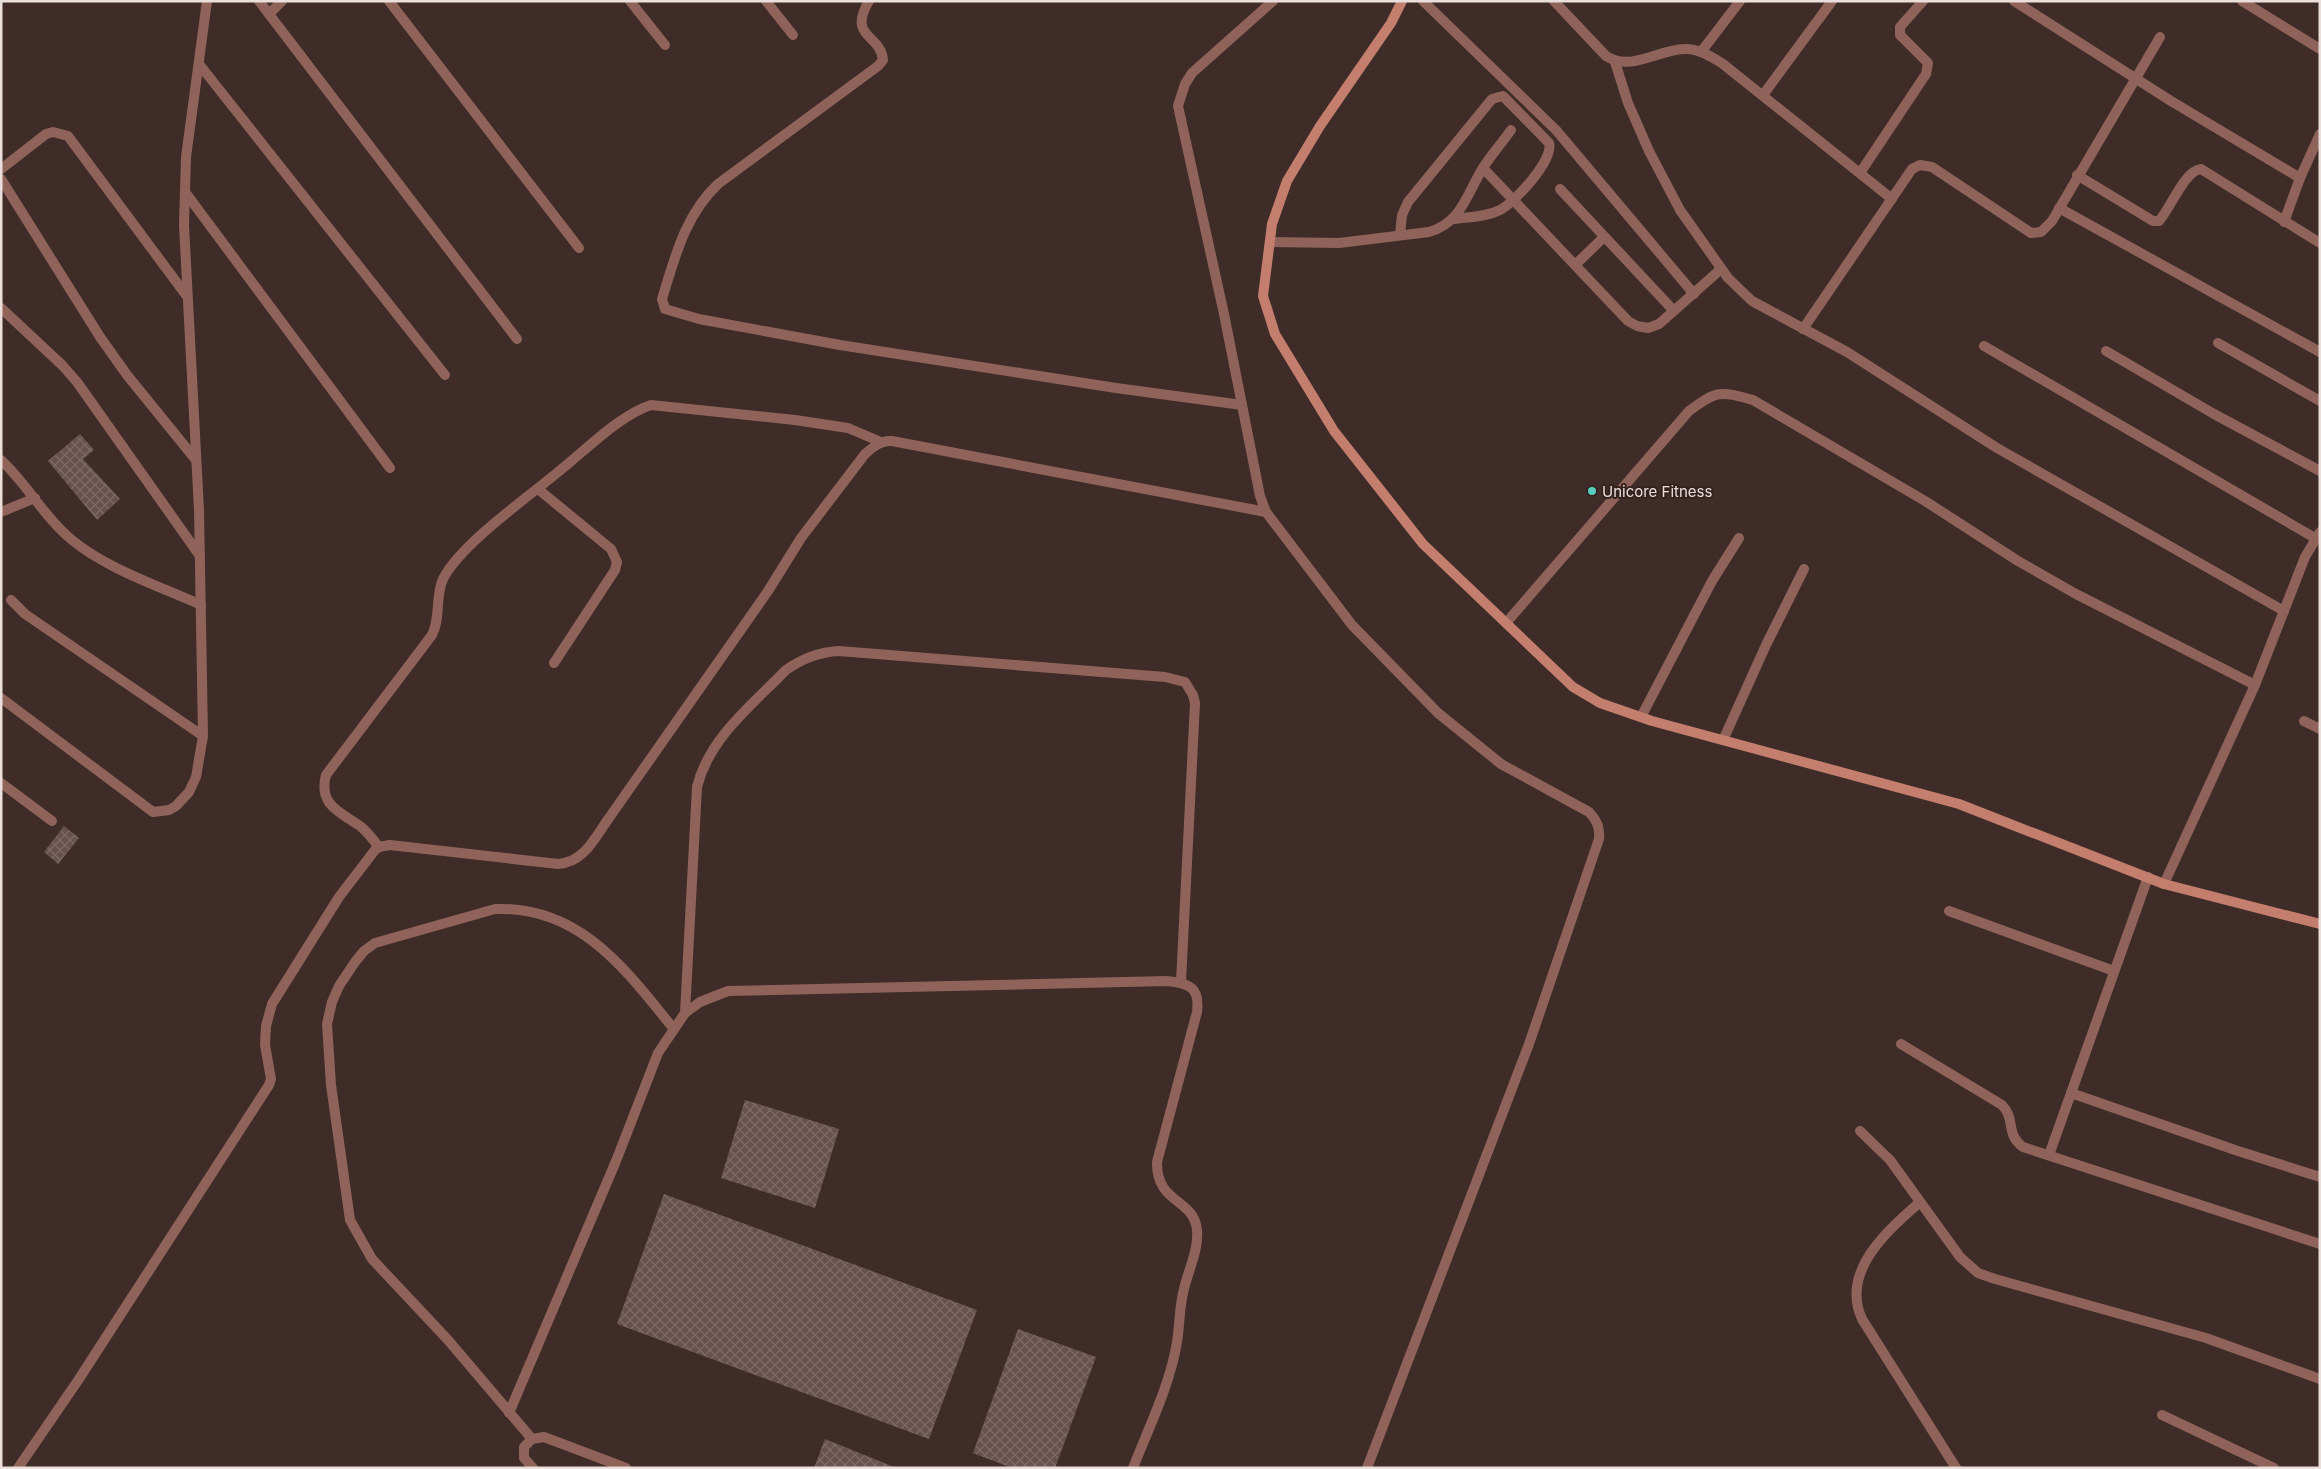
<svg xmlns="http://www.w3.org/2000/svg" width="2321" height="1469" viewBox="0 0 2321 1469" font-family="Inter,sans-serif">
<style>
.building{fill:url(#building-cross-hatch)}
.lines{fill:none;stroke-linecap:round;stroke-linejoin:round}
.lane{stroke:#8f6359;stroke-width:10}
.street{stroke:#8f6359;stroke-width:10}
.secondary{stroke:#c37e6d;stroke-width:10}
.poi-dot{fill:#58cebf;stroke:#34221e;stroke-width:2}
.labels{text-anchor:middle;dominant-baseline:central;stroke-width:4;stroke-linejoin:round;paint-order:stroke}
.poi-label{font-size:15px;fill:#ebdfdc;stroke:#34221e;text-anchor:start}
</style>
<defs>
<pattern id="building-cross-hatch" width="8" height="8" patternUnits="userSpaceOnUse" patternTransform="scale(1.25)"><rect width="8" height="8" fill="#67524d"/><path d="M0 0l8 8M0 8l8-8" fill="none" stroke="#7d6a66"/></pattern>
</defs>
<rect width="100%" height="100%" fill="#3f2c28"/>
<!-- building -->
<g class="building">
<polygon points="80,434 94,450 83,459 120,499 97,520 48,461"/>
<polygon points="64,826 79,838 58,864 44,852"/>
<polygon points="745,1100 839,1129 815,1208 721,1178"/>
<polygon points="664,1194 977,1310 929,1439 617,1324"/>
<polygon points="1018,1329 1096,1357 1055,1468 1012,1468 973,1453"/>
<polygon points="825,1439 894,1467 894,1468 814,1468"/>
</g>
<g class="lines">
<!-- lane -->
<g class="lane">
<path d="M869,1C847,38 881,34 883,60L878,66L718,184C685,215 675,257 662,299L665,309L699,319L840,345L1116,388L1242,405"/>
<path d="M1273,1L1192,73L1185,84L1178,106L1224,314L1260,496L1266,512L1352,625L1438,713L1501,764L1589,812C1597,821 1600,827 1599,839L1529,1044L1367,1468"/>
<polyline points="1423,1 1556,130 1694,294"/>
<polyline points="1483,168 1628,321 1637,326 1648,328 1659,324 1721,269"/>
<polyline points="1560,189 1674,311"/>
<path d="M1400,235L1402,215L1408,202L1492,99L1503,96L1549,143C1554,160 1515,202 1500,210C1486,217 1469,217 1454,219"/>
<path d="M1270,242L1339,243L1429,232C1462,222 1466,195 1483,168C1491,155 1502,143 1511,130"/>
<polyline points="1575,265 1604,237"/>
<polyline points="538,489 611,549 617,562 615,570 554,663"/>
<path d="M1506,623L1689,411C1717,390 1720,391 1753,400L1925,501L2018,561L2076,594L2255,685"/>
<polyline points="1641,717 1712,581 1739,538"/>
<path d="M379,847C373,840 368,832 360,826C340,812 318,805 326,775L432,635C441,617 435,596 443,579C461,544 527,498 558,472C585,451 618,416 651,405L795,420L848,428L881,442"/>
<polyline points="1949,911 2114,971"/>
<path d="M685,1013L697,787C709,738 752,705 786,670C803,658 819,652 839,651L1165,677L1185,682L1193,695L1195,703L1181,982"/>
<path d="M509,1413L616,1161L658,1053L685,1013L700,1002L728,991L1167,981C1190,983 1200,988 1197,1012L1157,1162C1156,1204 1194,1198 1197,1230C1199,1249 1188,1271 1184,1289C1179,1307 1180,1324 1177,1342C1170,1385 1149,1427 1133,1468"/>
<path d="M532,1439L448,1340L372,1259L350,1220L331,1085L327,1024L332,1002L339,986L355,962L364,951L375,943L495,909C580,906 625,969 673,1028"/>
<path d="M18,1468L79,1379L269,1085L271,1079L265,1045L266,1026L272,1004L339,897L375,850L379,847L390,845L558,864C584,863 595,837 609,818L768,591L801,538L865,454C873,447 881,440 892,441L1266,512"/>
<polyline points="533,1468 524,1458 524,1447 532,1439 544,1437 626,1468"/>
</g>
<!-- street -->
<g class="street">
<polyline points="259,1 517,339"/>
<polyline points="389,1 579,248"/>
<polyline points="630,1 665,45"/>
<polyline points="766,1 793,35"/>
<path d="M1554,1L1606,56C1631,72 1657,50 1684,49C1698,48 1712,57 1723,64L1892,199"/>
<polyline points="2014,1 2171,101 2300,178"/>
<polyline points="2242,1 2320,49"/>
<polyline points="269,14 282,1"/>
<polyline points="1701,52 1740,1"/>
<polyline points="1615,62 1628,103 1649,151 1680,210 1728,278 1752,301 1847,352 1997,448 2284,611"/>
<polyline points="199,64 445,375"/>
<polyline points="1763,95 1832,1"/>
<polyline points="1,169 46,134 53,132 68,136 186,295"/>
<polyline points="1860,173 1926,74 1928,63 1900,35 1900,27 1923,1"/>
<path d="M2077,175L2153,221H2159C2171,208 2184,171 2201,169L2320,243"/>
<polyline points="1,179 100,337 127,375 196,460"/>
<polyline points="185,192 390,468"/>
<polyline points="2059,208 2320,352"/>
<polyline points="2284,222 2300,178 2320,134"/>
<polyline points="1,308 62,365 77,382 200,556"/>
<polyline points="1803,329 1912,169 1920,165 1932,167 2031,233 2041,232 2052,221 2160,37"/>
<polyline points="2218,343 2320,401"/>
<polyline points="1984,346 2315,538"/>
<polyline points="2106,351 2214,414 2320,471"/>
<path d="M1,460C27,484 44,517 72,540C107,569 159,586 201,605"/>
<polyline points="1,512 35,498"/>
<polyline points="11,600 25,614 203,736"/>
<polyline points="1,698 153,812 169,810 176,806 189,792 196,777 203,736 199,510 184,225 186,157 207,1"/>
<polyline points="2304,721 2320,729"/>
<polyline points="1724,738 1766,645 1804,569"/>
<polyline points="1,783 52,821"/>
<polyline points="2164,884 2255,685 2305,557 2320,532"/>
<path d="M1901,1044L2002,1105C2016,1119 2005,1134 2023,1147L2320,1244"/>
<polyline points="2071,1093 2238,1151 2320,1177"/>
<polyline points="1860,1131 1890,1160 1960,1257 1978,1273 1995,1279 2206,1338 2320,1379"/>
<polyline points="2049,1155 2148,877"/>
<path d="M1920,1202C1888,1230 1840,1271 1862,1319L1956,1468"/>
<polyline points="2162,1415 2274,1468"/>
</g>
<!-- secondary -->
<polyline class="secondary" points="1402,1 1391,23 1320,126 1287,181 1272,224 1263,296 1275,334 1334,431 1423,544 1573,687 1600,703 1652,721 1959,804 2164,884 2320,924"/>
</g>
<!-- markers -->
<circle class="poi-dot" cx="1592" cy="491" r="5"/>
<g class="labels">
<!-- poi labels -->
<g class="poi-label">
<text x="1602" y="491">Unicore Fitness</text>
</g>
</g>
<!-- border -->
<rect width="2321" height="1469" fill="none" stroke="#ebdfdc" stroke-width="5"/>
</svg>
